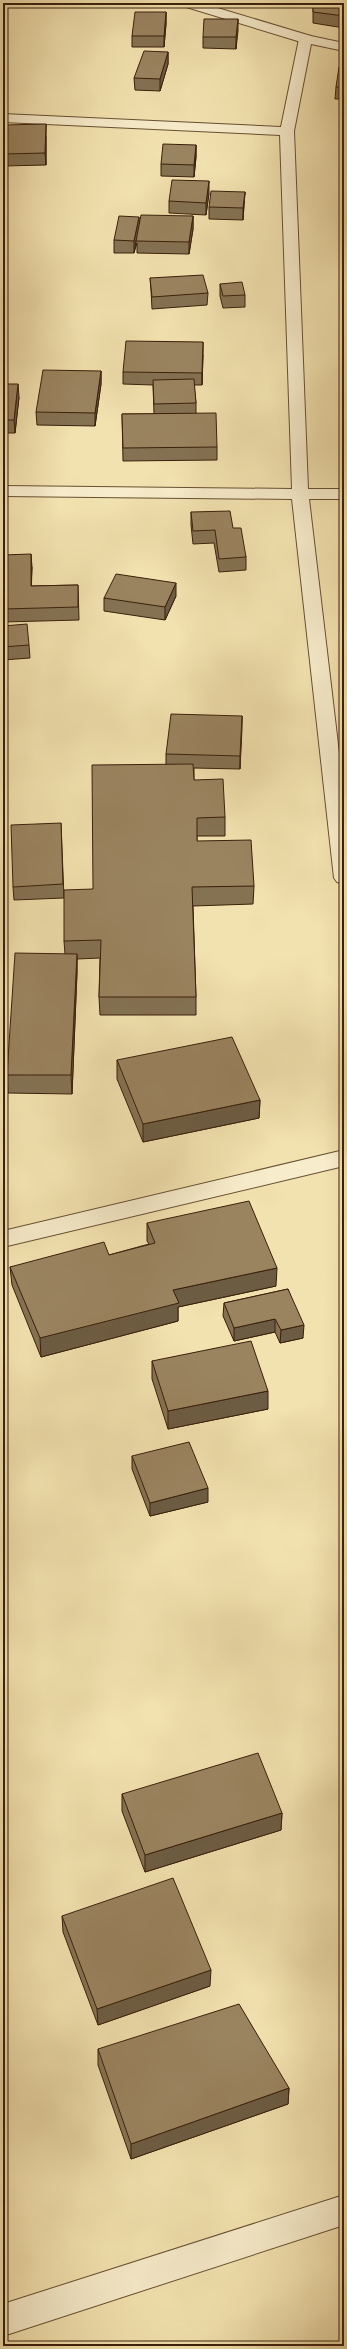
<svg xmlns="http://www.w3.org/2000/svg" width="347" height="2349" viewBox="0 0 347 2349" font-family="'Sorts Mill Goudy',serif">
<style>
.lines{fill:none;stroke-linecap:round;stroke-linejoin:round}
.lane-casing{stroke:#685033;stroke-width:2}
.street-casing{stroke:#685033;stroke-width:2}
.lane{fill:#f7eccb;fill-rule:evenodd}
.street{fill:#f7eccb;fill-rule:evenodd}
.wall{fill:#847253;stroke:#3a1f0a}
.shaded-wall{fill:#6c5c43;stroke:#3a1f0a}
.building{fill:#9a8460;stroke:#3a1f0a}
</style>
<rect width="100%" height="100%" fill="#f2e2af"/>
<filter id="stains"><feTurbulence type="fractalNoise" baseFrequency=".005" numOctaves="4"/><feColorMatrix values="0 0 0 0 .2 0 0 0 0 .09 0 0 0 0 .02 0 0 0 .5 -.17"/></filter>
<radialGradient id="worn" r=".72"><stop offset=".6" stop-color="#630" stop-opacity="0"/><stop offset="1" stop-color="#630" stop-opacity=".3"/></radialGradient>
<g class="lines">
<!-- lane casing -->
<g class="lane-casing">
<polygon id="lane" points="182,3 201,3 311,36 313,39 311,42 301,42 183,6"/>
</g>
<!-- street casing -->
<g class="street-casing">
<g id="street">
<polygon points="306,35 344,43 344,51 311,44 294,131 308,489 344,489 344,499 309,499 344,795 344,884 337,882 334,878 292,499 3,496 3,486 292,489 280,135 3,122 3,114 281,127 299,39"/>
<polygon points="344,1150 344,1166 3,1247 3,1231"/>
<polygon points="344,2195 344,2225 3,2336 3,2304"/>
</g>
</g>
<!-- lane -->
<use href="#lane" class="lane"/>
<!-- street -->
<use href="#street" class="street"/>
</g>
<!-- wall -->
<g class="wall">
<polygon points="313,3 344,3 344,28 313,23"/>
<polygon points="166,12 166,24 164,47 132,47 132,36"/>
<polygon points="238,19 236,49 203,48 203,37"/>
<polygon points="168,52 168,64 160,91 135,90 134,78"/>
<polygon points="344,67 344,99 335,99 336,87"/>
<polygon points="46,136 46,165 3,166 3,143"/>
<polygon points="196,145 196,157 194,177 161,176 161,164"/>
<polygon points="245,192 243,220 209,219 209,207"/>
<polygon points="209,193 206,215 169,213 169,201"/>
<polygon points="193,216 193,229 189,254 137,253 137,243 134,253 114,253 114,240 140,223"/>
<polygon points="150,278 208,293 207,305 152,309 151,290"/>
<polygon points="220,284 245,295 245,307 223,308 220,296"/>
<polygon points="203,355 202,385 194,385 196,403 196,414 217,447 217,460 123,461 122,414 154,414 153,385 123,384 123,372"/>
<polygon points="101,371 101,384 95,426 37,425 36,412"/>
<polygon points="3,384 19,397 15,433 3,433"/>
<polygon points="191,512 233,528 246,557 246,570 219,572 214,543 193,544 191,525"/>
<polygon points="341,514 344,514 344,573 340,532"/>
<polygon points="3,555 32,567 31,586 78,585 79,620 3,622"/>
<polygon points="176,596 165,620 104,611 104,598"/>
<polygon points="3,626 29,645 30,658 3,660"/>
<polygon points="242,716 240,769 194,768 194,780 225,817 225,836 197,836 197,841 254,886 253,904 193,906 196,997 196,1015 100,1015 99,997 100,958 77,959 77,972 72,1094 8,1093 7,1075 65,954 64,941 93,889 166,764 166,754"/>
<polygon points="61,823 64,898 14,900 13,887"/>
<polygon points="117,1060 260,1100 259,1118 143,1142 117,1079"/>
<polygon points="147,1223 276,1286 178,1307 178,1321 41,1357 12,1285 10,1267 109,1255 149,1244 147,1241"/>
<polygon points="288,1289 303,1338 280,1343 275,1332 234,1341 223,1316 224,1303"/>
<polygon points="152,1361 268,1409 168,1429 152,1379"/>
<polygon points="132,1456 208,1502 150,1516 132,1469"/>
<polygon points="122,1794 282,1813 281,1830 145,1872 122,1811"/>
<polygon points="62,1916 210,1986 98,2025 63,1932"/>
<polygon points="98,2049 289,2088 288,2104 131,2159 98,2065"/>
</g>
<!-- shaded-wall -->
<g class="shaded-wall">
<polygon points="166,12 166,24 164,47 164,36"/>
<polygon points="238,19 238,31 236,49 236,37"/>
<polygon points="168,52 168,64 160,91 160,79"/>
<polygon points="46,124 46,165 45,153"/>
<polygon points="196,145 196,157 194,177 194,165"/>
<polygon points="209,181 209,193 206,215 206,203"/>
<polygon points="245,192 244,204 243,220 243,208"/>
<polygon points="193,216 193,229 189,254 189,242"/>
<polygon points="139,217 140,229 136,241 134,253 134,241"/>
<polygon points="203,342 203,355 202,385 202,373"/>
<polygon points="101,371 101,384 95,426 95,413"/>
<polygon points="18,384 19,397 15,433 14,420"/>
<polygon points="31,554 32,567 31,599"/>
<polygon points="176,583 176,596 165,620 165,607"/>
<polygon points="242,716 242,729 240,769 240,756"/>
<polygon points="77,954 77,972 72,1094 71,1075"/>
<polygon points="260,1100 259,1118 143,1142 143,1124"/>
<polygon points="277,1268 276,1286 178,1307 178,1321 41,1357 40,1338 173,1290"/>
<polygon points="6,1272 7,1291 3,1335 3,1303"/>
<polygon points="275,1319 275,1332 234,1341 234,1328"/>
<polygon points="304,1325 303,1338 280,1343 281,1330"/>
<polygon points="268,1391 268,1409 168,1429 168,1411"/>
<polygon points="208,1488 208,1502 150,1516 150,1503"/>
<polygon points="282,1813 281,1830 145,1872 145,1855"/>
<polygon points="211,1970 210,1986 98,2025 97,2009"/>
<polygon points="289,2088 288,2104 131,2159 131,2144"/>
</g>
<!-- building -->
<g class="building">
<polygon points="313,3 344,3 344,16 313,12"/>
<polygon points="135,12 166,12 164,36 132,36"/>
<polygon points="204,19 238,19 236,37 203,37"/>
<polygon points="144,51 168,52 160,79 134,78"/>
<polygon points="339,67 344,67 344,87 336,87"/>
<polygon points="46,124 45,153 3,154 4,125"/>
<polygon points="163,144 196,145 194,165 161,164"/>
<polygon points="172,180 209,181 206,203 169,201"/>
<polygon points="211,191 245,192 243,208 209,207"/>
<polygon points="141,215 193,216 189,242 136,241"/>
<polygon points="119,216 139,217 134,241 114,240"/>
<polygon points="203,275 208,293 152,297 150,278"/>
<polygon points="242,282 245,295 223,296 220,284"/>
<polygon points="126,341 203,342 202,373 123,372"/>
<polygon points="43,370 101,371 95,413 36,412"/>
<polygon points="194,379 196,403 154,404 153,380"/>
<polygon points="3,384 18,384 14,420 3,420"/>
<polygon points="216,413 217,447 123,448 122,414"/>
<polygon points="230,511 233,528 241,528 246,557 219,559 215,530 193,531 191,512"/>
<polygon points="341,514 344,514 344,545"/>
<polygon points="31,554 31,586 78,585 78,607 3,609 3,555"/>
<polygon points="116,574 176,583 165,607 104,598"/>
<polygon points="27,624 29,645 3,647 3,626"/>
<polygon points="171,714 242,716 240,756 166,754"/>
<polygon points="193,764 194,780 223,779 225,817 197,818 197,841 251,840 254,886 192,887 196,997 99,997 101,940 64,941 64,890 93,889 92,765"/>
<polygon points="61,823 63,884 13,887 11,825"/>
<polygon points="15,953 77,954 71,1075 7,1075"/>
<polygon points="232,1037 260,1100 143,1124 117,1060"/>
<polygon points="249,1201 277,1268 173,1290 179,1303 40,1338 10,1267 104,1242 109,1255 155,1243 147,1223"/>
<polygon points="3,1272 6,1272 3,1303"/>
<polygon points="288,1289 304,1325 281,1330 275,1319 234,1328 224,1303"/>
<polygon points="251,1341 268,1391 168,1411 152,1361"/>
<polygon points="189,1442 208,1488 150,1503 132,1456"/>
<polygon points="258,1753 282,1813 145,1855 122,1794"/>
<polygon points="173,1878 211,1970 97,2009 62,1916"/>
<polygon points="239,2004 289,2088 131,2144 98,2049"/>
</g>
<!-- margin -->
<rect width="347" height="2349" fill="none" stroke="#f2e2af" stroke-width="16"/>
<rect x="4" y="4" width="339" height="2341" fill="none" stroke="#3a1f0a" stroke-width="2"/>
<rect x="8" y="8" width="331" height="2333" fill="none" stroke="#3a1f0a"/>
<rect width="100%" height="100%" filter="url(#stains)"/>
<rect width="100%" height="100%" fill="url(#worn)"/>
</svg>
